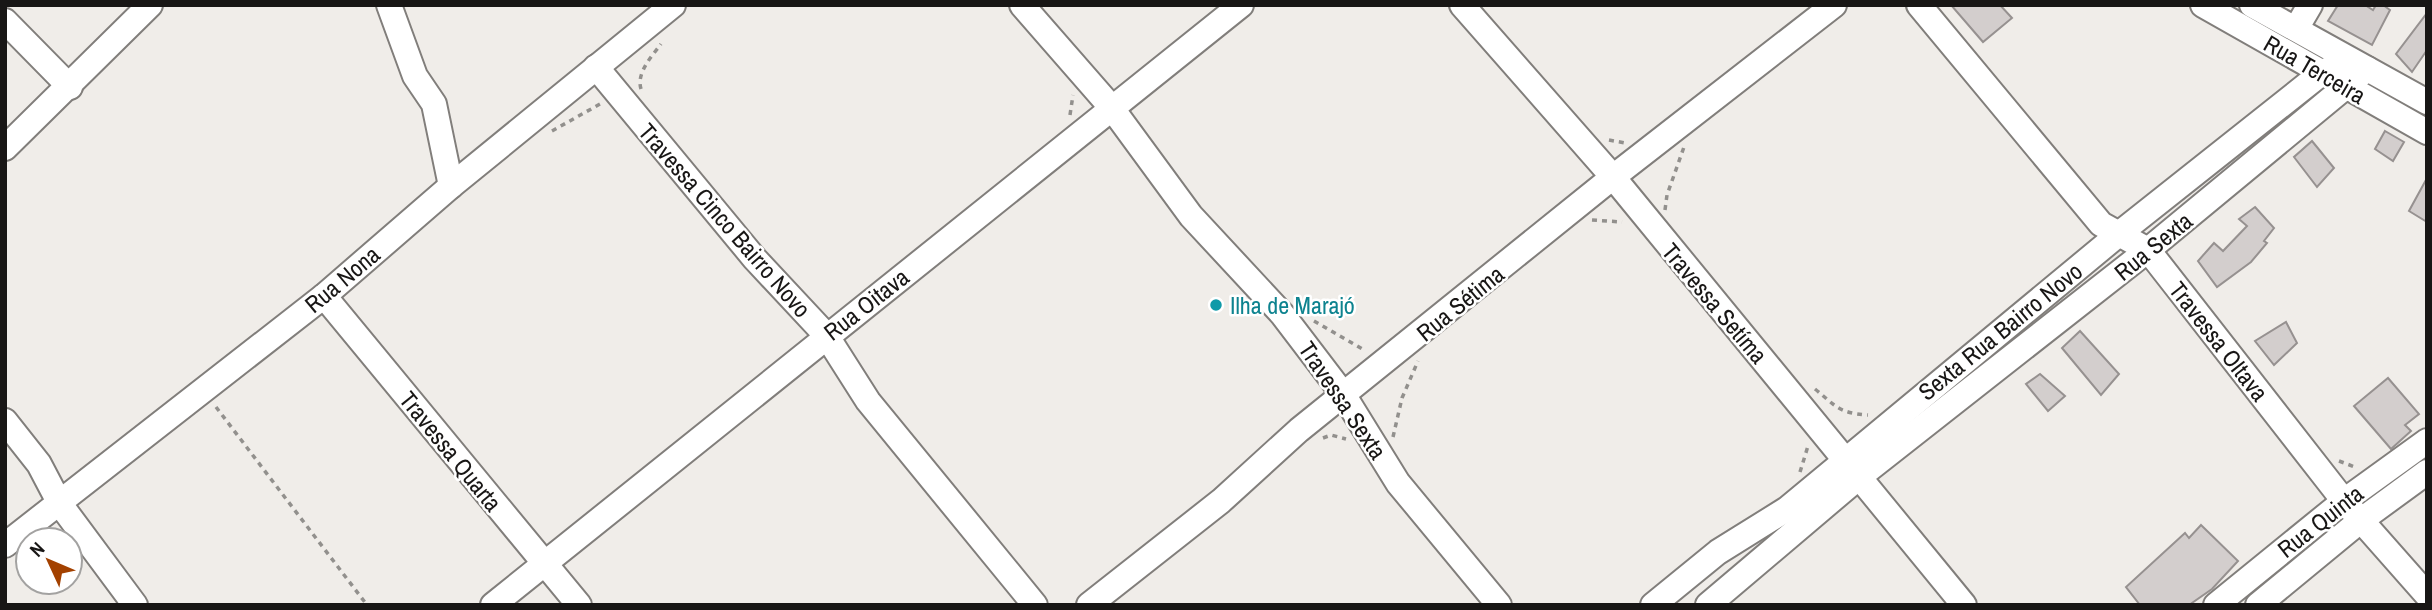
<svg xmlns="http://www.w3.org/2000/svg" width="2432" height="610" viewBox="0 0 2432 610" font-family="'Archivo Narrow',sans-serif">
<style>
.building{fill:#d3cecd;stroke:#969190;stroke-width:2}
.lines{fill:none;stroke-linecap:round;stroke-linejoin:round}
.minor-casing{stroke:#817e7b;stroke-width:28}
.path{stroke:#92908d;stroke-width:3.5;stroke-dasharray:5 5;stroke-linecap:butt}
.minor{stroke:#fff;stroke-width:24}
.culture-dot{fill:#0f9aa8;stroke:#fff;stroke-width:2.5}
.labels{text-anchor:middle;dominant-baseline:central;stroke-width:5;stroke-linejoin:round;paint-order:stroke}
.street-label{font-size:24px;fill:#181615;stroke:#fff}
.culture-label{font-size:24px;fill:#0d838f;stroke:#fff;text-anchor:start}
</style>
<rect width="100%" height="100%" fill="#f0ede9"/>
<!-- building -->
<g class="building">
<polygon points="1951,5 2000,5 2012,18 1983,42"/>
<polygon points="2338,5 2365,5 2373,10 2376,5 2383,5 2390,10 2372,45 2328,21"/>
<polygon points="2427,13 2427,50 2412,72 2396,54"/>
<polygon points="2385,131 2404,142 2393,161 2375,149"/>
<polygon points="2312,141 2334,168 2317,187 2294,157"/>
<polygon points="2427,178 2427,222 2409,211"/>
<polygon points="2255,207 2274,228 2264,241 2267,243 2251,262 2217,287 2198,261 2214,243 2223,251 2247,226 2239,219"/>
<polygon points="2286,322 2297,343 2274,365 2255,341"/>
<polygon points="2080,331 2119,374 2101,395 2062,348"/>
<polygon points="2040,374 2065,396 2048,411 2026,384"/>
<polygon points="2388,378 2419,414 2405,425 2411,431 2391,449 2354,406"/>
<polygon points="2201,525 2238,561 2212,589 2189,605 2140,605 2126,587 2185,533 2189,538"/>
</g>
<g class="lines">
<!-- minor casing -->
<g class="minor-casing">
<g id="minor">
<polyline points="389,5 415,76 434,104 451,186"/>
<polyline points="1022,5 1111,107 1191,216 1282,314 1343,394 1398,483 1499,605"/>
<polyline points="1462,5 1613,177 1964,605"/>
<polyline points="1919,5 2101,224 2148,250 2344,501 2427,595"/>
<polyline points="2203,5 2427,132"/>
<polyline points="2252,5 2427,102"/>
<polyline points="5,21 70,87"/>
<polyline points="2296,29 2310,5"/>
<polyline points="596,67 755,259 826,335 868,401 1035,605"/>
<polyline points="5,148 150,5"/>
<polyline points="324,296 579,605"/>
<polyline points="5,421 39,464 60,504 135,605"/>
<polyline points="5,545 324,296 451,186 673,5"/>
<polyline points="493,605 1241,5"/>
<polyline points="1089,605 1221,501 1299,430 1613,177 1834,5"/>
<polyline points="1653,605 1718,552 1787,509 2120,233 2323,72 2349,60"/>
<polyline points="1708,605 1859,477 2148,250 2367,69"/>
<polyline points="2216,605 2344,501 2427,441"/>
<polyline points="2258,605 2360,521 2427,472"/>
</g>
</g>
<!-- path -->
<g class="path">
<path d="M641,89C636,73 652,56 661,44"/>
<polyline points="1070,115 1073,95"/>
<polyline points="552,131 600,104"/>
<polyline points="1609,140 1625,143"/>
<polyline points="1665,210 1667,195 1684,147"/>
<polyline points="1592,220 1622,222"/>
<polyline points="1314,321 1364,350"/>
<path d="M1815,389C1836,406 1838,413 1868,415"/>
<polyline points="216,407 367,605"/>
<polyline points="1393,437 1402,398 1418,361"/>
<polyline points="1323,438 1331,435 1346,439"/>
<polyline points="2339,461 2355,467"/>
<polyline points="1800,472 1808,446"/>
</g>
<!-- minor -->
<use href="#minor" class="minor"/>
</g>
<!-- markers -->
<circle class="culture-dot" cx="1216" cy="305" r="7"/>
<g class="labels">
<!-- street labels -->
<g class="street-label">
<text transform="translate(2315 69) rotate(30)">Rua Terceira</text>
<text transform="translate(725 220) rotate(49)">Travessa Cinco Bairro Novo</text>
<text transform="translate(2153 246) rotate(-39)">Rua Sexta</text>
<text transform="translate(342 279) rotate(-40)">Rua Nona</text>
<text transform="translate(1460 303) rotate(-39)">Rua Sétima</text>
<text transform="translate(1715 303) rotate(50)">Travessa Setíma</text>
<text transform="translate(866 304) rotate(-38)">Rua Oitava</text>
<text transform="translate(2000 331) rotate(-39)">Sexta Rua Bairro Novo</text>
<text transform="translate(2219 341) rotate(52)">Travessa OItava</text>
<text transform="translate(1343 400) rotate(56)">Travessa Sexta</text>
<text transform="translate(451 451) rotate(51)">Travessa Quarta</text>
<text transform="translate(2320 521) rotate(-38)">Rua Quinta</text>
</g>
<!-- culture labels -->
<g class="culture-label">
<text x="1230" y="305">Ilha de Marajó</text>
</g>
</g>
<!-- border -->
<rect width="2432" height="610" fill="none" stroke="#181615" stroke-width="14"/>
<!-- north arrow -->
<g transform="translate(49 561) rotate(314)"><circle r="33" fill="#ffffff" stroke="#a3a2a1" stroke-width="2"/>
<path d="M0-5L12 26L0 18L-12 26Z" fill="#a34100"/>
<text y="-10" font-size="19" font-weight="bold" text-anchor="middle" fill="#181615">N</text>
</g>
</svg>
